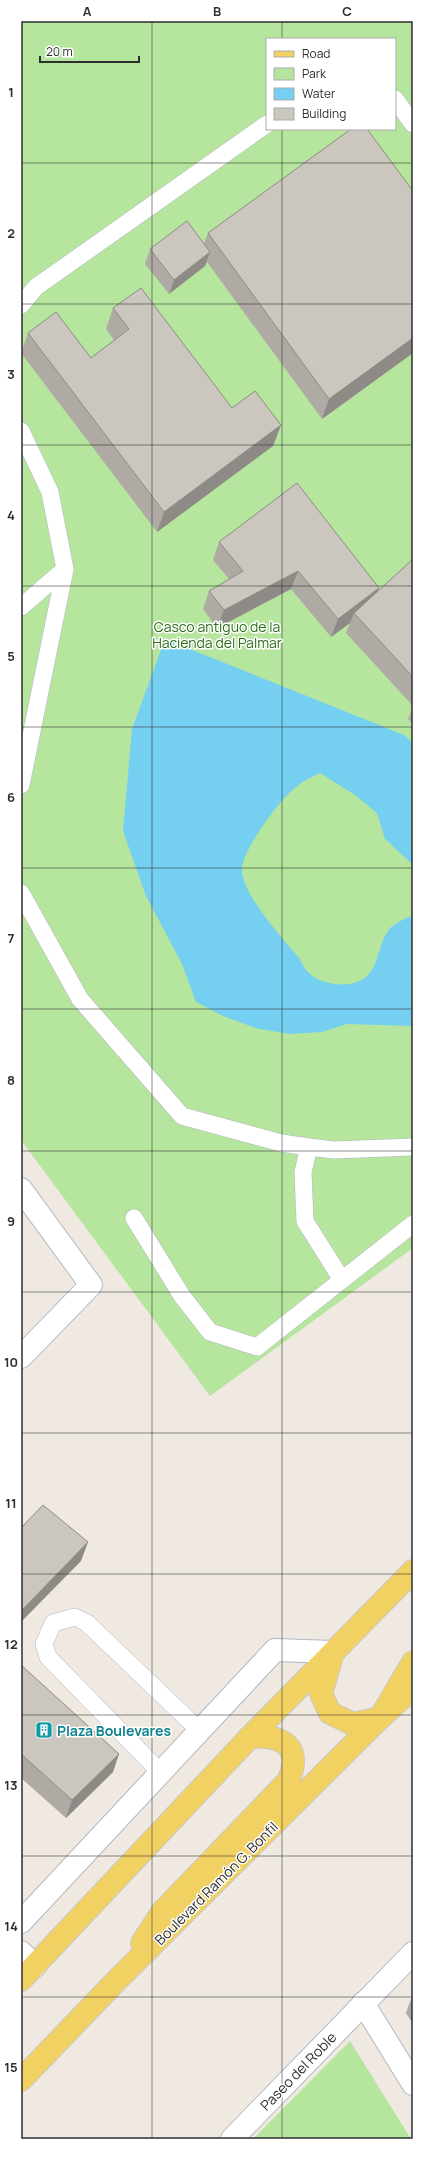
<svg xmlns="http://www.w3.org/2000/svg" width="434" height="2160" viewBox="0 0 434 2160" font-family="Manrope,sans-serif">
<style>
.green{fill:#b6e59e;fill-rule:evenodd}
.water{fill:#75cff0}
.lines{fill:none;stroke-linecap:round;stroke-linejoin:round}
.service-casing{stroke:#b4b7c1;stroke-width:18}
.minor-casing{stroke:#b4b7c1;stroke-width:24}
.primary-casing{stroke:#c9c9c9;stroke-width:24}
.service{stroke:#fff;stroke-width:17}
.minor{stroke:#fff;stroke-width:22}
.primary{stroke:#f2d163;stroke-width:22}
.wall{fill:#afaba4}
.shaded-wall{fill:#8e8b86}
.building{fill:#cbc7bf;stroke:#8e8b86}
.grid{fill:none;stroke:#2e2e2e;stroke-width:1;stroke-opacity:0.55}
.labels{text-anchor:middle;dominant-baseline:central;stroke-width:3;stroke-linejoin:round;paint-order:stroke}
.park-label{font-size:14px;fill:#2c6e1b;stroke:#fff}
.culture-label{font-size:14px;font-weight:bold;fill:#0d838f;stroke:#fff;text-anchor:start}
.street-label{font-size:14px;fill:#2e2e2e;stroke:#fff}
.neatline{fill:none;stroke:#2e2e2e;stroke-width:1.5}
.grid-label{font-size:13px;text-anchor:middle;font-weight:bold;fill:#2e2e2e}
</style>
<rect width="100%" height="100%" fill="#efe9e1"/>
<!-- green -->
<g class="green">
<path d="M21,21H413V1248L210,1396L21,1140ZM267,39H395V129H267Z"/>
<polygon points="350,2041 411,2139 253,2139"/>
</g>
<!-- water -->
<path class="water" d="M165,639L404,735L413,743V865L385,839L377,813L355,795L320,773C312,777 303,781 296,787C281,798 241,851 242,870C242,894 283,939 299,958C302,963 305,970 309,973C318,982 336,986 349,984C380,980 375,950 388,931C393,923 405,919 413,915V1026L347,1024L322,1032L291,1034L259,1029L223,1016L196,1002L182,964L146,896L123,831L132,729Z"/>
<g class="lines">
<!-- service casing -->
<g class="service-casing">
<g id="service">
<polyline points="395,99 413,124"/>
<polyline points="21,305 36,287 267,124"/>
<polyline points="21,431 50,492 65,569 21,785"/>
<polyline points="21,607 65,569"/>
<polyline points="21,893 80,999 182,1116 281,1143 309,1147 334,1150 413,1147"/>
<polyline points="309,1147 303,1172 305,1221 342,1280"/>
<polyline points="134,1218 182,1296 210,1332 257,1347 413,1224"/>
<polyline points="161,1773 48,1657 44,1644 53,1623 75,1617 87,1623 200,1731"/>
</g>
</g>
<!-- minor casing -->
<g class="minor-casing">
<g id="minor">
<polyline points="21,1189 91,1285 21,1357"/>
<polyline points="21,1922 275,1650 334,1652"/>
<polyline points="21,1952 35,1966"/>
<polyline points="363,2003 413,2084"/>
<polyline points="232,2139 413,1953"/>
</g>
</g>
<!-- primary casing -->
<g class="primary-casing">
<g id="primary">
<polyline points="332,1656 321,1694 330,1713 353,1724 380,1718 413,1662"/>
<path d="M142,1943L162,1912L289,1780C302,1745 282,1735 250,1737"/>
<polyline points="21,1980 250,1737 413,1571"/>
<polyline points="21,2080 118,1979 380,1718 413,1688"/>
</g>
</g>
<!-- service -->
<use href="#service" class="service"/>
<!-- minor -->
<use href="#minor" class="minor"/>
<!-- primary -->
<use href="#primary" class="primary"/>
</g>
<!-- wall -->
<g class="wall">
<polygon points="413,191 413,353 322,419 207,262 205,266 169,294 145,264 150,249 204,243 208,233"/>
<polygon points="113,308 232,408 281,425 273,446 157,532 21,353 28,333 91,358 114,340 106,329"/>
<polygon points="219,542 378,591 413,559 413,706 346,633 350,623 331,637 291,589 217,628 203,609 209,591 229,579 213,560"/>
<polygon points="413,707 413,724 408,719"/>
<polygon points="21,1665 113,1772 66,1818 21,1778"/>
<polygon points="413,1998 413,2024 406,2013 411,1999"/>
</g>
<!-- shaded-wall -->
<g class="shaded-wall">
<polygon points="210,252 205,266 169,294 174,280"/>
<polygon points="413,338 413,353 322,419 329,399"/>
<polygon points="281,425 273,446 157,532 164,512"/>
<polygon points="298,571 291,589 217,628 224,610"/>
<polygon points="379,588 372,606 354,613 350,623 331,637 338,619"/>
<polygon points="88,1542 81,1561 21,1622 21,1611"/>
<polygon points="119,1754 113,1772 66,1818 72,1800"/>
</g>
<!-- building -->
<g class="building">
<polygon points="351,129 367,129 413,191 413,338 329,399 208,233"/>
<polygon points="187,221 210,252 174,280 150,249"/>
<polygon points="141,288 232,408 255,391 281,425 164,512 28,333 56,312 91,358 129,329 113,308"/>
<polygon points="297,483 379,588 338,619 298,571 224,610 209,591 243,571 219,542"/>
<polygon points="413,559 413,677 354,613"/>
<polygon points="43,1505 88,1542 21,1611 21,1528"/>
<polygon points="21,1665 119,1754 72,1800 21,1754"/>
</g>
<!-- grid -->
<path class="grid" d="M152,21V2139M282,21V39M282,129V2139M21,163H413M21,304H413M21,445H413M21,586H413M21,727H413M21,868H413M21,1009H413M21,1151H413M21,1292H413M21,1433H413M21,1574H413M21,1715H413M21,1856H413M21,1997H413"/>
<!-- icons -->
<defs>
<g id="building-square" transform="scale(0.9)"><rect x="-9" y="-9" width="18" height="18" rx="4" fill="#0f9aa8" stroke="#fff"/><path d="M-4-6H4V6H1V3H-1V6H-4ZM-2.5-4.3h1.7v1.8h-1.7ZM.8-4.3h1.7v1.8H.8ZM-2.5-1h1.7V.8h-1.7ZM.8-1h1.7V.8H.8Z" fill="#fff"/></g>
</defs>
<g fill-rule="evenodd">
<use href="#building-square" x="44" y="1730"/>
</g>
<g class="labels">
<!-- park labels -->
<g class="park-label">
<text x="217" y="626">Casco antiguo de la<tspan x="217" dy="16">Hacienda del Palmar</tspan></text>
</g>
<!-- culture labels -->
<g class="culture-label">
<text x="57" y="1730">Plaza Boulevares</text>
</g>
<!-- street labels -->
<g class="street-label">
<text transform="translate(216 1883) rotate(-45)">Boulevard Ramón G. Bonfil</text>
<text transform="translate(298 2071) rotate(-46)">Paseo del Roble</text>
</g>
</g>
<!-- border -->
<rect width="434" height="2160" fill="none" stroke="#ffffff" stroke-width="44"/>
<!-- legend -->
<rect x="266" y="38" width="130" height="92" fill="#ffffff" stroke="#ababab"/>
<rect x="274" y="51" width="20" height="6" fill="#f2d163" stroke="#ababab"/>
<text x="302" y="58" font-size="12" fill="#2e2e2e">Road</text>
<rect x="274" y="68" width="20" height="12" fill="#b6e59e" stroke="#ababab"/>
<text x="302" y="78" font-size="12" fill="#2e2e2e">Park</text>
<rect x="274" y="88" width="20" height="12" fill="#75cff0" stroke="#ababab"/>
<text x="302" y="98" font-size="12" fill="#2e2e2e">Water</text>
<rect x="274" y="108" width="20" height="12" fill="#cbc7bf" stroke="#ababab"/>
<text x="302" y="118" font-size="12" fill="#2e2e2e">Building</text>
<!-- scale -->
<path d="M40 56v6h99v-6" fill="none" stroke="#2e2e2e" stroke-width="2"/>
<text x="46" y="56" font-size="12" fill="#2e2e2e" stroke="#ffffff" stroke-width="3" paint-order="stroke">20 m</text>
<rect x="22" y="22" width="390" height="2116" class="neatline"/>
<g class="grid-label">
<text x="87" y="16">A</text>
<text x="217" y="16">B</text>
<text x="347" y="16">C</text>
<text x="11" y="97">1</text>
<text x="11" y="238">2</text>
<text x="11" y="379">3</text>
<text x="11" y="520">4</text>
<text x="11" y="661">5</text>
<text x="11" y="802">6</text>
<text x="11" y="943">7</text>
<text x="11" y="1085">8</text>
<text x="11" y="1226">9</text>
<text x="11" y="1367">10</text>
<text x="11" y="1508">11</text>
<text x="11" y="1649">12</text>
<text x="11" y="1790">13</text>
<text x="11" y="1931">14</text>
<text x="11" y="2072">15</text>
</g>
</svg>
